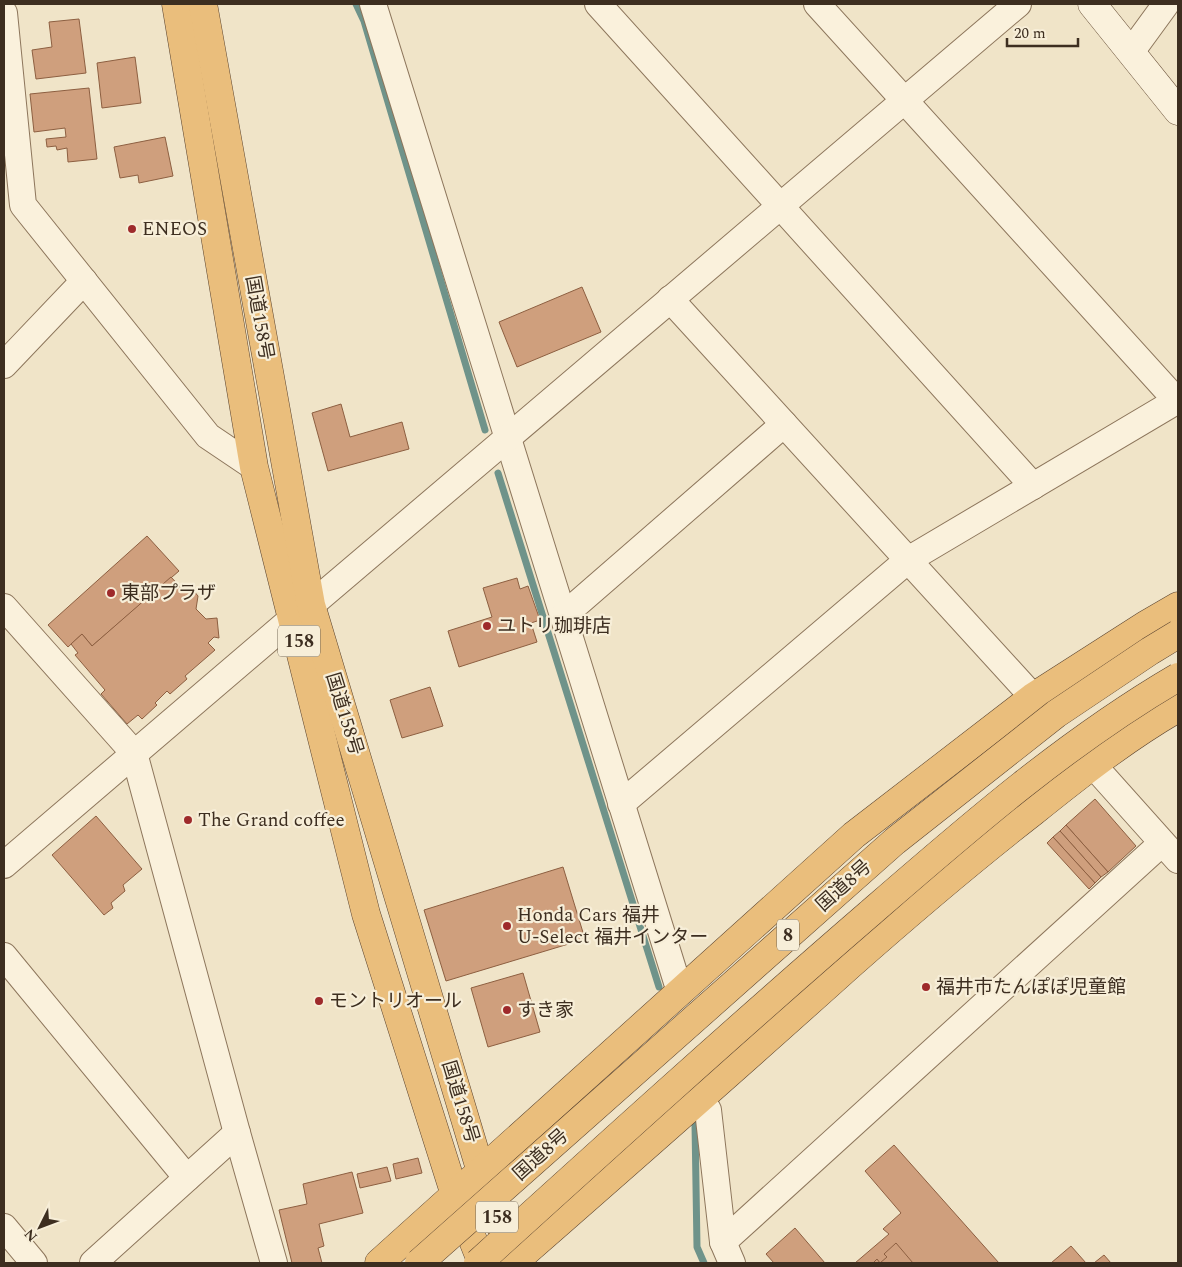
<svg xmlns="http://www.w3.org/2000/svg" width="1182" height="1267" viewBox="0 0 1182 1267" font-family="Spectral,'Noto Sans JP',serif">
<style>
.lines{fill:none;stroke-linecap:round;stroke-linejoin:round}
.stream{stroke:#6f938a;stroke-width:7}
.building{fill:#cf9f7d;stroke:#8d5f41}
.minor-casing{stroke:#8d765c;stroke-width:28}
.secondary-casing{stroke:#6f573f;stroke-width:29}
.trunk-casing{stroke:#5b4430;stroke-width:29}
.minor{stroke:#faf1dc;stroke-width:26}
.secondary{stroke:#faf1dc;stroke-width:28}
.trunk{stroke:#eabe7c;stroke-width:28}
.trunk-bridge-casing{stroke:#5b4430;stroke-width:29;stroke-linecap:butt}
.trunk-bridge{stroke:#eabe7c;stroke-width:28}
.poi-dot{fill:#9e2a2b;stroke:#f7eed8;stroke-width:2}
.labels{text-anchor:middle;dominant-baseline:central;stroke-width:4.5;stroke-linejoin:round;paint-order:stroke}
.shield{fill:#f7eed8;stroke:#756857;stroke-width:1}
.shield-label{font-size:18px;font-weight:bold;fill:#3d2e20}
.poi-label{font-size:19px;fill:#3d2e20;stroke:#f7eed8;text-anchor:start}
.street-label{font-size:19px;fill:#3d2e20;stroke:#f7eed8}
</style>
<rect width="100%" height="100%" fill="#f0e4c8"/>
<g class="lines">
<!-- stream -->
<g class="stream">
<polyline points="356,4 364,21 485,430"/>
<polyline points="498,473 659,987"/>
<polyline points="695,1124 697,1247 704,1263"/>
</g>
</g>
<!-- building -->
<g class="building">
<polygon points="79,19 86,73 36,79 32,50 52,47 49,22"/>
<polygon points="135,57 141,103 102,108 97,63"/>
<polygon points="89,88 97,159 68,162 67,148 57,150 56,146 47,147 46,139 66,137 65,128 34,132 30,94"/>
<polygon points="165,137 173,176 139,183 138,175 120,178 114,147"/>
<polygon points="582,287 601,332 517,367 499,322"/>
<polygon points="341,404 350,437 402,422 409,449 328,471 312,413"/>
<polygon points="147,536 179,571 92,646 82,634 68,647 48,625"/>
<polygon points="171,577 183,590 193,590 198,596 196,609 206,619 217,618 219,638 214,637 208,643 215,650 185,676 187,679 170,694 167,691 155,703 157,705 142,719 138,715 127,724 101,694 105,690 75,655 78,653 71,644 82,634 92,646"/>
<polygon points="517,578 520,589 528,586 540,620 531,623 537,642 459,667 448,631 492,617 483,588"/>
<polygon points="430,687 443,726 402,738 390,700"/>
<polygon points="1095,799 1136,846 1108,872 1066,825"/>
<polygon points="96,816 142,869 123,885 125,891 111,903 113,908 104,915 52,855"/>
<polygon points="1066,825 1108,872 1101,877 1060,831"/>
<polygon points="1060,831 1101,877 1095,883 1053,837"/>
<polygon points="1053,837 1095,883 1089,889 1047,843"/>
<polygon points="563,867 585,939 446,981 424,910"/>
<polygon points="523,973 540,1032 488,1047 471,988"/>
<polygon points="894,1145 999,1263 855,1263 889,1234 883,1229 901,1213 865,1171"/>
<polygon points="418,1158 422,1173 396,1179 393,1164"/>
<polygon points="387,1167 391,1181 360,1188 357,1174"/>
<polygon points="352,1172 363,1213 319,1224 324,1246 318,1248 322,1263 292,1263 279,1210 307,1204 303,1184"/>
<polygon points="795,1228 825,1263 774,1263 766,1254"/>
<polygon points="896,1243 913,1263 873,1263 877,1259 880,1263 887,1257 884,1254"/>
<polygon points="1071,1246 1086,1263 1051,1263"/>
<polygon points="1104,1255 1111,1263 1094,1263"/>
</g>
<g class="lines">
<!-- minor casing -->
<g class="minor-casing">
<g id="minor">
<polyline points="373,4 680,992"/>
<polyline points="598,4 1033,486"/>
<polyline points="817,4 1177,401"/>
<polyline points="4,13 23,205 208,436 254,467"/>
<polyline points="1131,52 1166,4"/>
<polyline points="670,299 1033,697"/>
<polyline points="4,365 84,281"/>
<polyline points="4,607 134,753 237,1133 274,1263"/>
<polyline points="563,616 784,424"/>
<polyline points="1093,765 1178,860"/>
<polyline points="621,804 908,560 1178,400"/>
<polyline points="4,865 293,618 311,605 1018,4"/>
<polyline points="4,956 187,1178"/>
<polyline points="701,1098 708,1110 723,1242 732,1263"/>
<polyline points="4,1227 34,1263"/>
<polyline points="723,1242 1162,843"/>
<polyline points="93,1263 237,1133"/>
</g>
</g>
<!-- secondary casing -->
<g class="secondary-casing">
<polyline id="secondary" points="1092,4 1178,111"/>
</g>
<!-- trunk casing -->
<g class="trunk-casing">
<g id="trunk">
<polyline points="176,4 254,467 366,914 455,1195 482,1263"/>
<polyline points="203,4 311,605 481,1172 514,1262"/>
<polyline points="379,1263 854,835 1033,697 1147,624 1178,606"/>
<path d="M513,1263C625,1165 738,1066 849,966C909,913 970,861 1033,812C1079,775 1126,738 1178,708"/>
</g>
</g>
<!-- minor -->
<use href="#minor" class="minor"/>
<!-- secondary -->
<use href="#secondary" class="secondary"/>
<!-- trunk -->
<use href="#trunk" class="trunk"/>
<!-- trunk-bridge casing -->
<g class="trunk-bridge-casing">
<g id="trunk-bridge">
<polyline points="419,1263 895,841 1056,714 1150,651 1178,634"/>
<path d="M478,1263C607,1146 736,1029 869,914C967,829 1065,743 1178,677"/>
</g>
</g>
<!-- trunk-bridge -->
<use href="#trunk-bridge" class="trunk-bridge"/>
</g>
<!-- markers -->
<g class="poi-dot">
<circle cx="132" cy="229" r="5"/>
<circle cx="111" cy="593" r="5"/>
<circle cx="487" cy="626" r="5"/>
<circle cx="188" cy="820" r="5"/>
<circle cx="507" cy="926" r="5"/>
<circle cx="926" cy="987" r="5"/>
<circle cx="319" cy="1001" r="5"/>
<circle cx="507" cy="1010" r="5"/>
</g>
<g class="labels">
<!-- shield labels -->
<g class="shield">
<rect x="278" y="625.5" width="42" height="31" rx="4"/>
<rect x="777" y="919.5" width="22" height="31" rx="4"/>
<rect x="476" y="1201.5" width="42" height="31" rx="4"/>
</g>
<g class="shield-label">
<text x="299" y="641">158</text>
<text x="788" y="935">8</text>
<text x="497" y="1217">158</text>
</g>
<!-- poi labels -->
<g class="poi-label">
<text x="142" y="229">ENEOS</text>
<text x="121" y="593">東部プラザ</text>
<text x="497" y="626">ユトリ珈琲店</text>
<text x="198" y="820">The Grand coffee</text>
<text x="517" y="915">Honda Cars 福井<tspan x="517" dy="22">U-Select 福井インター</tspan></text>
<text x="936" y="987">福井市たんぽぽ児童館</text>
<text x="329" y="1001">モントリオール</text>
<text x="517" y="1010">すき家</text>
</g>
<!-- street labels -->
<g class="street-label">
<text transform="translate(259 318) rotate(80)">国道158号</text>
<text transform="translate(344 714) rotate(73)">国道158号</text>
<text transform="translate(844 886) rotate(-42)">国道8号</text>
<text transform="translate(460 1102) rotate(73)">国道158号</text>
<text transform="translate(541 1155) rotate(-42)">国道8号</text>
</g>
</g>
<!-- border -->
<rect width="1182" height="1267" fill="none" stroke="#3d2e20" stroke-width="10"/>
<!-- north arrow -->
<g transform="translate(40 1227) rotate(228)" stroke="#f7eed8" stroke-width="4" paint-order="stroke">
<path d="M0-4L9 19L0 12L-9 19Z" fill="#3d2e20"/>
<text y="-8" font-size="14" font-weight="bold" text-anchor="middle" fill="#3d2e20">N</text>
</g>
<!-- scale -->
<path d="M1007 38v8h71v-8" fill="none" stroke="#3d2e20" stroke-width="2.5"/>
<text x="1014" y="38" font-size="15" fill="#3d2e20" stroke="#f7eed8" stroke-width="4" paint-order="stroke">20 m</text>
</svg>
